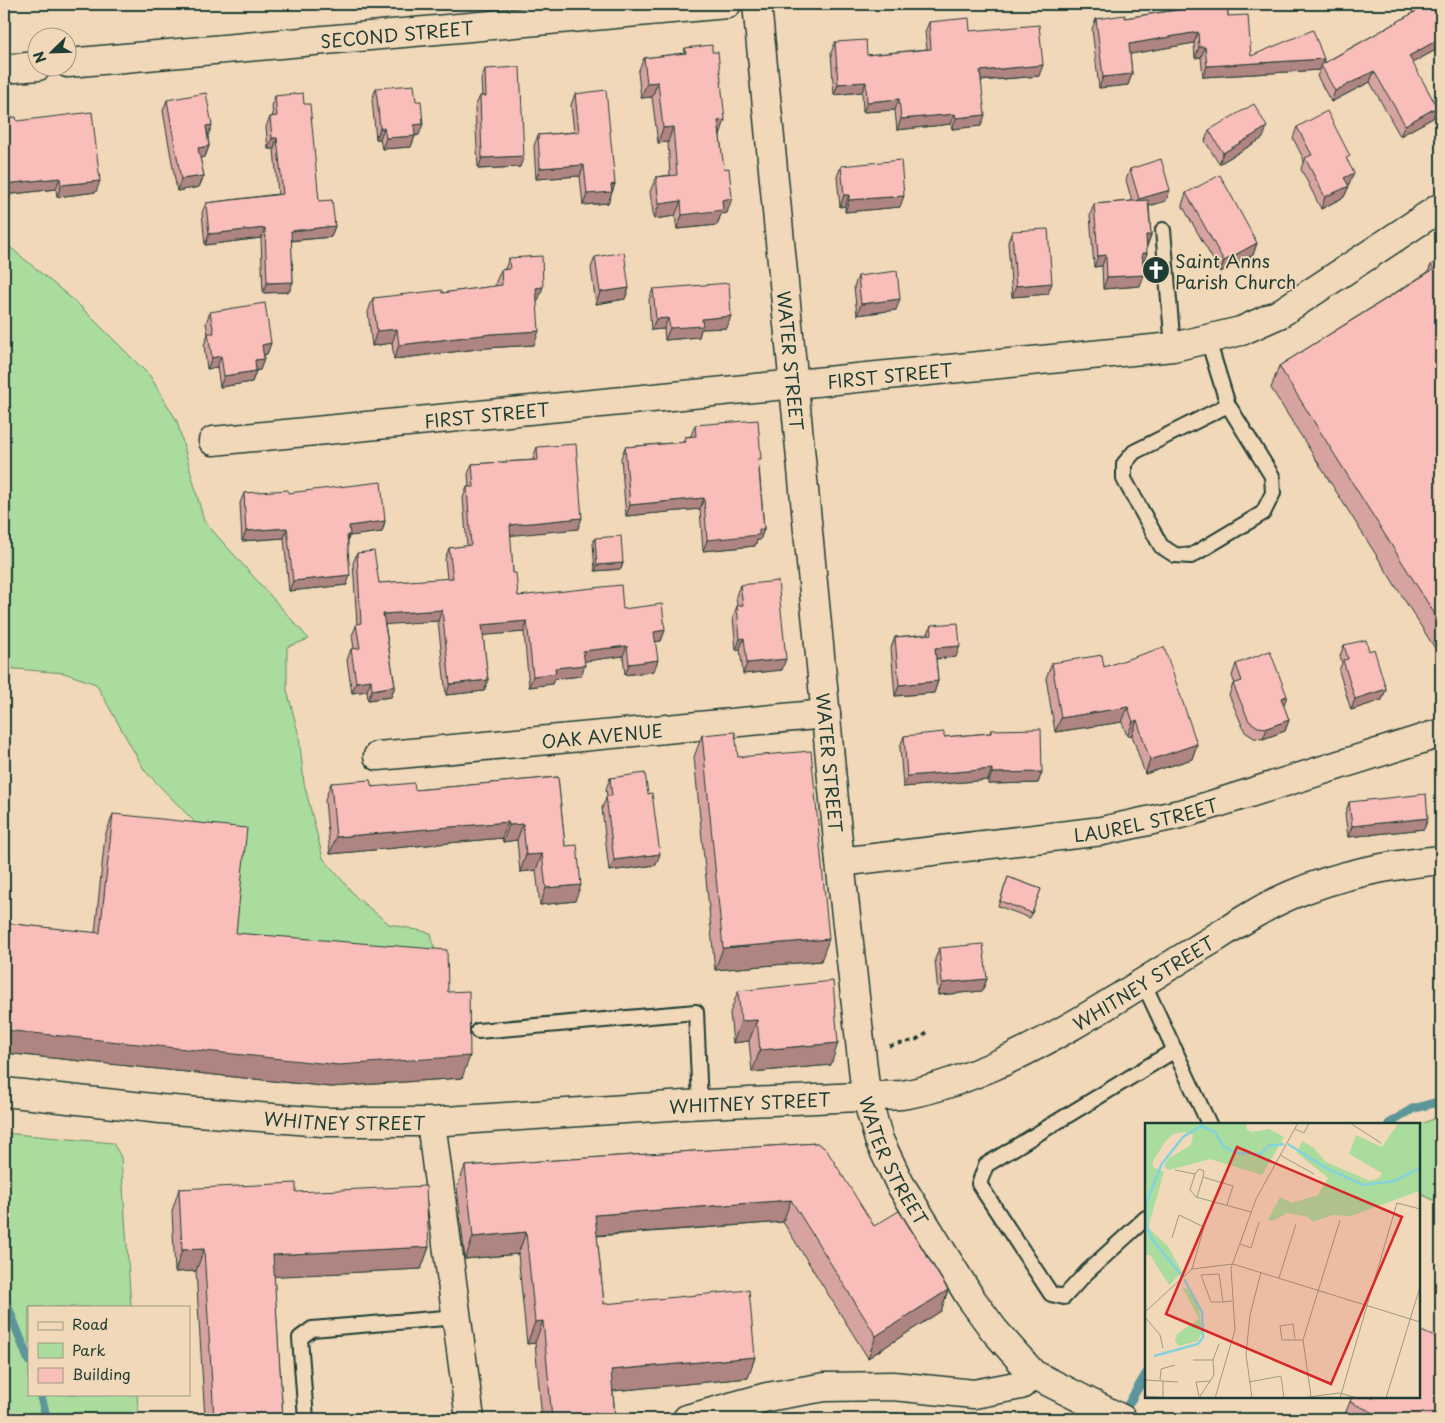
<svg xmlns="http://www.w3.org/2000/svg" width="1445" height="1423" viewBox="0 0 1445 1423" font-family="'Playpen Sans',sans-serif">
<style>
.green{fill:#aadc9d;stroke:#648c68}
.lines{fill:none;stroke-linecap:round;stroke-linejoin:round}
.stream{stroke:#5b969a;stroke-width:9}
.lane-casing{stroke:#1f3d34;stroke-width:18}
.street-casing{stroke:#1f3d34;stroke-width:31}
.secondary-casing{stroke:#1f3d34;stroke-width:31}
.path{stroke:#1f3d34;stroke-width:3;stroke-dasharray:5 4;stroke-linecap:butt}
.lane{stroke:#f1d8b9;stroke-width:14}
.street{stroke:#f1d8b9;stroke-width:28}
.secondary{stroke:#f1d8b9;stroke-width:28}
.wall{fill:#d7a3a0;stroke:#1f3d34}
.shaded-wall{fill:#af8582;stroke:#1f3d34}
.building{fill:#fabeba;stroke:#1f3d34}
.labels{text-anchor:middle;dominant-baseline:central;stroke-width:4;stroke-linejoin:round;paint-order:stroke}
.street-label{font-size:18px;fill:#1f3d34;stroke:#f1d8b9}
.poi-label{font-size:18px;fill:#1f3d34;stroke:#f1d8b9;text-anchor:start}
.inset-river{fill:none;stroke:#83d2de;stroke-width:2.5}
.inset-road{fill:none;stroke:#9d9a84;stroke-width:1}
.view{fill:#d62828;fill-opacity:0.15;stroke:#d62828;stroke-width:2.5}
.inset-edge{fill:none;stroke:#1f3d34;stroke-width:2.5}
</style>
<rect width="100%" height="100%" fill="#f1d8b9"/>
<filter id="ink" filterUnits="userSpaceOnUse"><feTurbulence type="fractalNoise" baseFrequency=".02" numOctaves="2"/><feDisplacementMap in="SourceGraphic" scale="10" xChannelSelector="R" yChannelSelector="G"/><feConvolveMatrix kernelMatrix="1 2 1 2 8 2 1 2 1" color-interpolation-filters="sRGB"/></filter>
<g filter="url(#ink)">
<!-- green -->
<g class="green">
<polygon points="4,242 78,304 150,376 177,421 204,521 309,639 287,647 287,690 299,736 304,783 323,858 357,898 389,924 431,933 439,971 228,955 219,847 145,771 96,684 64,673 4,668"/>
<polygon points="1441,1116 1441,1204 1419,1193 1419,1125"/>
<polygon points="4,1133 113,1143 121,1157 131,1307 29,1307 29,1394 137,1394 139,1419 4,1419"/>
</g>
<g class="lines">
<!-- stream -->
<g class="stream">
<polyline points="1389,1124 1412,1109 1441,1101"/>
<polyline points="4,1297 29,1361"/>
<polyline points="40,1394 47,1419"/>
<polyline points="1121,1417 1146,1374"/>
</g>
<!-- lane casing -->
<g class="lane-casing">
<g id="lane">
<polyline points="1163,230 1173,347"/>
<polyline points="1208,340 1228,405 1272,476 1273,493 1263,513 1191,556 1175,555 1161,546 1124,479 1124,464 1134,452 1228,405"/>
<polyline points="1143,982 1209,1124"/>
<polyline points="478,1031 696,1012 700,1104"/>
<polyline points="1146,1218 1087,1272 1064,1297 1051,1294 979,1184 986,1165 1175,1050"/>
<polyline points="306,1419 300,1338 312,1329 457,1317"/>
</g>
</g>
<!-- street casing -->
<g class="street-casing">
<g id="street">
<path id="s1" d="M68,63L727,4"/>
<polyline points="4,69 38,66"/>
<path id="s2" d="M213,441L1173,347L1241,331L1279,314L1441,207"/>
<path id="s3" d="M378,756L826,714"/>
<path id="s4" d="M840,862L1102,831L1189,812L1441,733"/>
<polyline points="431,1122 470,1419"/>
<polyline points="687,1419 767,1397 825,1387 893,1386 974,1394 1021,1385 1033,1374"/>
</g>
</g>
<!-- secondary casing -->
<g class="secondary-casing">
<g id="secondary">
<path id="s5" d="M757,4L840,862L866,1095L879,1140L900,1184L970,1297L994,1330L1033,1374L1122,1419"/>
<path id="s6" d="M4,1092L161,1109L322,1122H431L685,1105L902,1095C933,1090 960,1080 989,1068C1068,1034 1138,984 1212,940C1237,924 1263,907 1291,895C1340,874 1389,865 1441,860"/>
</g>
</g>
<!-- path -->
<polyline class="path" points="889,1046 916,1040 930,1031"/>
<!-- lane -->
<use href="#lane" class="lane"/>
<!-- street -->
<use href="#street" class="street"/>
<!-- secondary -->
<use href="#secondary" class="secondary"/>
</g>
<!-- wall -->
<g class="wall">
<polygon points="1193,4 1227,4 1228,16 1251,56 1324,59 1322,64 1413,13 1412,12 1415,4 1441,4 1441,47 1412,63 1437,107 1433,118 1400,136 1370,82 1331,102 1317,76 1320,70 1203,77 1201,57 1195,58 1194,43 1130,54 1132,74 1128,85 1099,88 1092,29 1096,19 1125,18 1192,7"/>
<polygon points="929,22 970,31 1039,76 981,81 981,126 952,129 951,124 897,130 895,110 863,112 862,92 834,95 831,53 835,42 867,55 927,49 925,32"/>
<polygon points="685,48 720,135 727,213 721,214 717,225 677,229 675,216 654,219 650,192 656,177 670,175 668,142 658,143 652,97 641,98 638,72 644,58 684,53"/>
<polygon points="485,69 520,167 478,169 475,107 480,96 482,96 481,80"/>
<polygon points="376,88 416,101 419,135 415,136 411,147 382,149 380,139 376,139 372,100"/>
<polygon points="575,94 615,184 608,203 583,205 580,176 536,179 534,146 538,135 574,132 571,105"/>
<polygon points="275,96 304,104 319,201 335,226 331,237 291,241 293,282 289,292 263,293 261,238 205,245 202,213 206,203 278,194 274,149 268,149 266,127 270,117 273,116 272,106"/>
<polygon points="167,100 208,136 209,146 205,157 200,158 204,176 199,187 177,191 163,111"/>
<polygon points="4,118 17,121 96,192 57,197 56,189 4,195"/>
<polygon points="1297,127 1348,161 1349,184 1348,185 1349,186 1344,197 1321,209 1301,169 1304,160 1293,138"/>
<polygon points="1209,130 1263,138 1219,164 1205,141"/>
<polygon points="841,166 900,207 845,212 845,206 840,207 837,177"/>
<polygon points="1130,169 1166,201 1149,206 1151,235 1147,246 1143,264 1140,286 1103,289 1102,266 1094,267 1090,215 1094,204 1132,201 1126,180"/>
<polygon points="1186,193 1257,243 1253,255 1220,272 1182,205"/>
<polygon points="1012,231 1048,294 1012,297 1008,242"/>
<polygon points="595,257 629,288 625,299 596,304 591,268"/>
<polygon points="509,258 538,301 537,301 534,345 486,348 394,359 392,343 372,346 368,312 373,298 442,293 496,286 495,284 501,270 505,269"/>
<polygon points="1441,258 1441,658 1271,388 1279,366 1428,272 1431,265"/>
<polygon points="858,276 896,310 857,315 854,287"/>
<polygon points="653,289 727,328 701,329 699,337 665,340 664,329 651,330 649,300"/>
<polygon points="210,312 271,343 267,354 264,355 264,359 260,370 256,371 252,382 220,387 217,367 207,369 204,345 208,334 206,323"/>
<polygon points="695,425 759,466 764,529 760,540 757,540 755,546 703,551 700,509 626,516 621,458 625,447 683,442 685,437 691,436"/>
<polygon points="537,447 578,529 510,535 513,573 518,596 623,609 665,630 661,641 655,642 654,671 625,675 623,656 584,661 581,676 554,679 552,684 529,687 524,632 483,635 488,680 484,691 446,695 438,621 385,624 395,686 391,697 368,700 367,691 352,693 347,660 351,649 354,649 352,635 357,624 353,563 357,553 379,583 447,579 445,559 449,548 467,546 463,498 467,487 469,487 468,474 472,464 534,460 533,458"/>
<polygon points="244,493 288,493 385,521 382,532 349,536 348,541 347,585 289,591 284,538 242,541 240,503"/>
<polygon points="595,538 623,563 621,569 595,571 593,543"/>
<polygon points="740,585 782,670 743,674 740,649 736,650 733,617 737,606 736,596"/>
<polygon points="931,625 956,657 936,659 938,681 934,693 895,696 891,648 895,637 928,634"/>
<polygon points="1344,645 1369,651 1386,689 1382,700 1351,710 1339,671 1342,663 1340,656"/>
<polygon points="1052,663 1104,667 1197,744 1192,759 1145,774 1132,735 1127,736 1122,722 1055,732 1046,678"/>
<polygon points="1236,664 1283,705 1289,720 1285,731 1263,739 1254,738 1245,732 1229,695 1233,684 1235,684 1232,676"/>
<polygon points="991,730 1042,772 1038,783 988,784 988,780 903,787 900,747 904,736 944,737 990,733"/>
<polygon points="702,735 738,757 821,961 715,970 694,757"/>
<polygon points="558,777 565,846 575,901 540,905 536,870 520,872 517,840 503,842 502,838 330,854 325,800 331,783 415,790"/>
<polygon points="610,778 648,794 656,865 609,871 602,808 607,796 606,789"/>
<polygon points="1349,802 1428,818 1424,829 1348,837 1345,814"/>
<polygon points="113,814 236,933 448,992 462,1078 331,1087 4,1053 4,923 95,933 105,836"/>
<polygon points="1008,877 1041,889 1030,918 998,906"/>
<polygon points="939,948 987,979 982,991 938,995 935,959"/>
<polygon points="738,991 831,1065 752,1072 749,1041 733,1043 730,1013"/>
<polygon points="817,1143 874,1226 948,1290 941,1311 868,1358 783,1222 597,1236 604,1304 755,1357 748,1378 613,1391 615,1419 542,1419 535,1343 527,1344 518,1254 465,1259 457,1188 465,1166"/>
<polygon points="179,1189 296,1192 429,1247 421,1269 274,1276 283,1419 205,1419 196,1271 175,1272 172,1211"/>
<polygon points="1438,1391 1441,1419 1343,1419 1352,1397"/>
</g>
<!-- shaded-wall -->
<g class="shaded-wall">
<polygon points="42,4 70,4 41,6"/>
<polygon points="1198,32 1194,43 1125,55 1129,44"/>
<polygon points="1441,38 1441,47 1405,67 1409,56"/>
<polygon points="1199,47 1205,47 1201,57 1195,58"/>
<polygon points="1324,59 1320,70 1203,77 1207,66"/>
<polygon points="1043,65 1039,76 976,81 980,71"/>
<polygon points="1374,71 1370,82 1331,102 1335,91"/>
<polygon points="1132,74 1128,85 1099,88 1103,77"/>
<polygon points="658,82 652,97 641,98 647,83"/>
<polygon points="866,82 862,92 834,95 838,84"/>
<polygon points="899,99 895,110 863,112 867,102"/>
<polygon points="1437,107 1433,118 1400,136 1405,125"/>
<polygon points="955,114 951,124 897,130 901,119"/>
<polygon points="985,115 981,126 952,129 956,118"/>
<polygon points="725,120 720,135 718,121"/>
<polygon points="423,124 419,135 410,136 414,125"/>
<polygon points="212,125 208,136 206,126"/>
<polygon points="673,127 668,142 658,143 663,128"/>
<polygon points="1267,127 1263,138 1219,164 1223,153"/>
<polygon points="380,128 384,128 380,139 376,139"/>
<polygon points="415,136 411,147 382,149 386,138"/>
<polygon points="272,138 277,138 274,149 268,149"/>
<polygon points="209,146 205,157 194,159 198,148"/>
<polygon points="524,156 520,167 478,169 482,158"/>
<polygon points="584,165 580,176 536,179 540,168"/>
<polygon points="1354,173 1349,184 1340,189 1344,178"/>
<polygon points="204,176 199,187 177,191 181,179"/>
<polygon points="60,178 56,189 4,195 4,184"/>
<polygon points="100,181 96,192 57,197 61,185"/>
<polygon points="615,184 608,203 583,205 587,194 611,185"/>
<polygon points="1349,186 1344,197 1321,209 1325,197"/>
<polygon points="1170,190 1166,201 1135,210 1139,199"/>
<polygon points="844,195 849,195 845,206 840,207"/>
<polygon points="904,196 900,207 845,212 849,200"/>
<polygon points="732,198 727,213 721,214 717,225 677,229 682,215 722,200"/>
<polygon points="681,201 675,216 654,219 659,204"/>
<polygon points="335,226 331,237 287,241 291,231"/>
<polygon points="265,228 261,238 205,245 209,234"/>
<polygon points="1146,235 1151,235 1147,246"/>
<polygon points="1257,243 1253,255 1220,272 1224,261"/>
<polygon points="1142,253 1147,253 1143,264"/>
<polygon points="1106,255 1102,266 1094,267 1098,256"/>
<polygon points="1144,275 1140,286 1103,289 1107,277"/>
<polygon points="293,282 289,292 263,293 267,283"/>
<polygon points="1052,283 1048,294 1012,297 1016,286"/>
<polygon points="543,287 538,301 531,302 536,288"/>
<polygon points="629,288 625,299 596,304 600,292"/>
<polygon points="900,299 896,310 857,315 861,304"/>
<polygon points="731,316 727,328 701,329 699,337 665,340 670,328 702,319"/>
<polygon points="668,318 664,329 651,330 656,319"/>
<polygon points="397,329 392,343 372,346 377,331"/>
<polygon points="539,331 534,345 486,348 394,359 399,345 491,334"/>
<polygon points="271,343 267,354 258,356 262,345"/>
<polygon points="221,356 217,367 207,369 212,358"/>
<polygon points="264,359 260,370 251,372 255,360"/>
<polygon points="256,371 252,382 220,387 224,376"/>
<polygon points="704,498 700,509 626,516 630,505"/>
<polygon points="582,518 578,529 506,536 510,525"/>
<polygon points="385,521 382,532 349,536 346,545 349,526"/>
<polygon points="287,528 284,538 242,541 246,531"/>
<polygon points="759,529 764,529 760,540 757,540 755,546 703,551 707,540"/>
<polygon points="623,563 621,569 595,571 597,565"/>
<polygon points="350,575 347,585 289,591 293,581"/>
<polygon points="442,610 438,621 379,625 383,614"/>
<polygon points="527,621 524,632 478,636 482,625"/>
<polygon points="665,630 661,641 650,642 654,632"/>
<polygon points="744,638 740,649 736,650 740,639"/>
<polygon points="627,646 623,656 579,662 583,651"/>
<polygon points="960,646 956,657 931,659 935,648"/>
<polygon points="786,659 782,670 743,674 747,663"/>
<polygon points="658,660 654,671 625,675 629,664"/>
<polygon points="585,665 581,676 554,679 552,684 529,687 533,676 555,668"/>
<polygon points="371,680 367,691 352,693 356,682"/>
<polygon points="488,680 484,691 446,695 450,684"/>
<polygon points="938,681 934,693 895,696 899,685"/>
<polygon points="395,686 391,697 368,700 372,690"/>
<polygon points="1386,689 1382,700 1351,710 1355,699"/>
<polygon points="1287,696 1283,708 1281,698"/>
<polygon points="1128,707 1122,722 1055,732 1061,718"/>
<polygon points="1137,720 1132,735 1127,736 1133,722"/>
<polygon points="1289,720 1285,731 1263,739 1267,728"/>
<polygon points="1197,744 1192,759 1145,774 1150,760"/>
<polygon points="992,769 988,780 903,787 907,776"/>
<polygon points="1042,772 1038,783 988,784 992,773"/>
<polygon points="1428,818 1424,829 1348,837 1352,826"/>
<polygon points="508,822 502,838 330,854 336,837"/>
<polygon points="523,824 517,840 503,842 509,825"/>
<polygon points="542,854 536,870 520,872 526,855"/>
<polygon points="660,854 656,865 609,871 614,860"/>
<polygon points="581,885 575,901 540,905 546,888"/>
<polygon points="829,939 821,961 715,970 723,948"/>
<polygon points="987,979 982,991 938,995 942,983"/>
<polygon points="757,1020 749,1041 733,1043 741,1021"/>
<polygon points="4,1030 470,1056 462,1078 331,1087 4,1053"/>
<polygon points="838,1043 831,1065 752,1072 760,1050"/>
<polygon points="791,1200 783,1222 587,1236 595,1215"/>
<polygon points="526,1232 518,1254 465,1259 473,1237"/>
<polygon points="429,1247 421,1269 265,1277 273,1255"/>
<polygon points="204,1249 196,1271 175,1272 182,1250"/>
<polygon points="948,1290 941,1311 868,1358 876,1336"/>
<polygon points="543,1321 535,1343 527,1344 535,1322"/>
<polygon points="755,1357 748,1378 603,1392 611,1370"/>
<polygon points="1441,1379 1441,1384 1428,1412 1436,1390"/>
</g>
<!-- building -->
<g class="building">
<polygon points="1196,4 1227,4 1228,16 1248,15 1251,56 1313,30 1324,59 1207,66 1205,47 1199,47 1198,32 1129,44 1132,74 1103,77 1096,19 1125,15 1125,18 1196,7"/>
<polygon points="1418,4 1441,4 1441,38 1409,56 1437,107 1405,125 1374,71 1335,91 1321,65 1420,9"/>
<polygon points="969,18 970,31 1039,25 1043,65 980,71 985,115 956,118 955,114 901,119 899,99 867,102 866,82 838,84 835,42 866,40 867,55 931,49 929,22"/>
<polygon points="712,45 712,52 718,52 725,120 718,121 724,169 729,168 732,198 722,200 723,210 682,215 681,201 659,204 656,177 677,175 673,127 663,128 658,82 647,83 644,58 686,53 685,48"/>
<polygon points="520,67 524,156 482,158 480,96 486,96 485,69"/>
<polygon points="414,85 416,101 421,101 423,124 414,125 415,136 386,138 384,128 380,128 376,88"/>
<polygon points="606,90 615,184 611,185 612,192 587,194 584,165 540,168 538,135 579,132 575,94"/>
<polygon points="206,93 212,125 206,126 209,146 198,148 204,176 181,179 167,100"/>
<polygon points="303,93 304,104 310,104 319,201 332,200 335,226 291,231 293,282 267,283 265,228 209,234 206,203 283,194 277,138 272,138 270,117 277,116 275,96"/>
<polygon points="1254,104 1267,127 1223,153 1209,130"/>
<polygon points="1327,111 1350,156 1346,158 1354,173 1344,178 1349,186 1325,197 1305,158 1312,155 1297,127"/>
<polygon points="92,112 100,181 61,185 60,178 4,184 4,118 16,117 17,121"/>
<polygon points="1161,159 1170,190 1139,199 1130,169"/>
<polygon points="901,160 904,196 849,200 849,195 844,195 841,166"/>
<polygon points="1220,175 1257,243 1224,261 1186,193"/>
<polygon points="1148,200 1151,235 1146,235 1147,253 1142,253 1144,275 1107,277 1106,255 1098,256 1094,204"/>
<polygon points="1048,229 1052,283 1016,286 1012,231"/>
<polygon points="624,252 629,288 600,292 595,257"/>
<polygon points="542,256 543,287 536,288 539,331 491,334 399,345 397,329 377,331 373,298 442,290 442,293 502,285 501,270 510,269 509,258"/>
<polygon points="1441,258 1441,624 1279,366 1434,269 1431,265"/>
<polygon points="897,271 900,299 861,304 858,276"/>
<polygon points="729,283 731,316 702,319 703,326 670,328 668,318 656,319 653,289"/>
<polygon points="265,303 271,343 262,345 264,359 255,360 256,371 224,376 221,356 212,358 208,333 214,333 210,312"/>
<polygon points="758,420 761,459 758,459 764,529 759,529 759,535 707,540 704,498 630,505 625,447 686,442 685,437 696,436 695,425"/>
<polygon points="576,444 582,518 510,525 513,573 516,573 518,596 621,585 623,609 662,604 665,630 654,632 658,660 629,664 627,646 583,651 585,665 555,668 556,673 533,676 527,621 482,625 488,680 450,684 442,610 383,614 395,686 372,690 371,680 356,682 351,649 360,648 356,624 361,623 357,553 374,551 379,583 453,578 449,548 471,545 467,487 474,487 472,464 538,460 537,447"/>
<polygon points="381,482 385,521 349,526 350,535 347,535 350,575 293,581 287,528 246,531 244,493 288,490 288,493"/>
<polygon points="621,536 623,563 597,565 595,538"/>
<polygon points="778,581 786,659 747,663 744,638 740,639 737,606 743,605 740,585"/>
<polygon points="958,623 960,646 935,648 938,681 899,685 895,637 932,634 931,625"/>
<polygon points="1366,640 1369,651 1374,649 1386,689 1355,699 1343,660 1348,659 1344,645"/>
<polygon points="1164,647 1197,744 1150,760 1137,720 1133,722 1128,707 1061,718 1052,663 1102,655 1104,667"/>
<polygon points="1270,651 1287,696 1281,698 1289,720 1267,728 1258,727 1249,721 1233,684 1242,681 1236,664"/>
<polygon points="1041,729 1042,772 992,773 992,769 907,776 904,736 944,732 944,737 991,733 991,730"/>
<polygon points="735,732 738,757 811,751 829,939 723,948 702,735"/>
<polygon points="645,773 648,794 652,793 660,854 614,860 606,796 612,796 610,778"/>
<polygon points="558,777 565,846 577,845 581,885 546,888 542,854 526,855 523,824 509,825 508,822 336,837 331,783 370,780 372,787 414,783 415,790"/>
<polygon points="1426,794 1428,818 1352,826 1349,802"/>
<polygon points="113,814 247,828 236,933 447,950 448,992 469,991 470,1056 339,1065 4,1030 4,923 100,933"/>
<polygon points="1008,877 1041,889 1032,913 1000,901"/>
<polygon points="983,944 987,979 942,983 939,948"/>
<polygon points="833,981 838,1043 760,1050 757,1020 741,1021 738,991"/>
<polygon points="817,1143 826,1149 874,1226 899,1211 948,1290 876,1336 791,1200 595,1215 604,1304 749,1290 755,1357 611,1370 615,1419 552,1419 543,1321 535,1322 526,1232 473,1237 465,1166"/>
<polygon points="296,1183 296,1192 426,1186 429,1247 273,1255 283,1419 214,1419 204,1249 182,1250 179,1189"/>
<polygon points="1441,1328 1441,1379 1436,1390 1441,1392 1441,1419 1388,1419 1350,1402 1352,1397 1419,1397 1419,1330 1437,1338"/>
<polygon points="899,1413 900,1419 873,1419 873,1415"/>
</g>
</g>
<!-- icons -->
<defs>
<g id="church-disc" transform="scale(1.4375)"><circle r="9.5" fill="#1f3d34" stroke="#f1d8b9"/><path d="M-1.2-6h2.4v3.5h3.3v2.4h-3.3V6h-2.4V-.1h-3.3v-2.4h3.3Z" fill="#fff"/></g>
</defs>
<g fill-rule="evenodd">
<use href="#church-disc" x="1156" y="270"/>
</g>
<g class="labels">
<!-- street labels -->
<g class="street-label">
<text stroke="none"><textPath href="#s1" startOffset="330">SECOND STREET</textPath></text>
<text stroke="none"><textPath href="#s5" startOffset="358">WATER STREET</textPath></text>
<text stroke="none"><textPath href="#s2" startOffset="680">FIRST STREET</textPath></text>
<text stroke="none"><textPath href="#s2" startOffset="275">FIRST STREET</textPath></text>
<text stroke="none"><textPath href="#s3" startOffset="225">OAK AVENUE</textPath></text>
<text stroke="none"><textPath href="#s5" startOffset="762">WATER STREET</textPath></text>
<text stroke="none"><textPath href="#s4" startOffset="309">LAUREL STREET</textPath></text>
<text stroke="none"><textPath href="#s6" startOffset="1168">WHITNEY STREET</textPath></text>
<text stroke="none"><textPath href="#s6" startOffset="748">WHITNEY STREET</textPath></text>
<text stroke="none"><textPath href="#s6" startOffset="342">WHITNEY STREET</textPath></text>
<text stroke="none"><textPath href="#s5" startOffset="1168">WATER STREET</textPath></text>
</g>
<!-- poi labels -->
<g class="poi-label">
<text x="1175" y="260">Saint Anns<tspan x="1175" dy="21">Parish Church</tspan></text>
</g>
</g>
<!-- overview -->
<g transform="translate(1145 1123)">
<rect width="275" height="275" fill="#f1d8b9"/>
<path d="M0,0H101L102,7L107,9L124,6L139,14L117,52L65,36L24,47L19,43L23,36L46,22L48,12L40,9L28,11L20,19L8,38V44L19,49L3,105L23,123L37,149L24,162L5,132H1L0,138ZM259,0H275L274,68L206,93L187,92L168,99L163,94L142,90L128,98L123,97L135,74L147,80L173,72L183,55L152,30L157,18L169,25L181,39L225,58L234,55L237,50L204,31L211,12L237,24L252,2ZM37,164L44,167L54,186L57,210L52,218L34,223L30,218L32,211L54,196Z" fill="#aadc9d"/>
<path class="inset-river" d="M143,21L179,44L218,62L250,58L275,45M37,153L7,116L1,101V81L16,42L38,14L56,3L70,9L78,23L91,30L116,31L123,23L139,21M9,233L53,221L58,214L57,189L39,156"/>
<path class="inset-road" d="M205,0L236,20M150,6L159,10L164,0M135,32L169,51M30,47L50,51L45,67L51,74L106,89M50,51L54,46L59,48L58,54M52,74L58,54L88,63L82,82M27,115L34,92L59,104L47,146M95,121L106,125L114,99M88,141L275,199M134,155L151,101M78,179L74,151L56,152L66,179H78L87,178M0,189L47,146L88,141M0,194L15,212L18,225M150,216L148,201L135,203L137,217H158M48,237H68M0,257L33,259M15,257L16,246L30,242M104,259L136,253L139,275M0,273L28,275M54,273L51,259L66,258M166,273L158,217L195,97M18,274V258M54,275L69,252L68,237L74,221M70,275L90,207L86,145L111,76L153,0M107,275L101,231L105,192L116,149M156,275L194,270L213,275M195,275L252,80L275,86M241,275L275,164"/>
<path class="view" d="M92,24L257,94L186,261L21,191Z"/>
<rect width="275" height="275" class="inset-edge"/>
</g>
<!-- margin -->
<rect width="1445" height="1423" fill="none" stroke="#f1d8b9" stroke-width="20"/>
<rect x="10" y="10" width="1425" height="1403" fill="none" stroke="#1f3d34" stroke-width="2" filter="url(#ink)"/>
<!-- legend -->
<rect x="28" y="1306" width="162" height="90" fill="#f1d8b9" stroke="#9d9a84"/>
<rect x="38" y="1322" width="25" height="8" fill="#f1d8b9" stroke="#9d9a84"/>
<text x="72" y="1330" font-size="15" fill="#1f3d34">Road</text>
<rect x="38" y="1343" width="25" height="15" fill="#aadc9d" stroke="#9d9a84"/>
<text x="72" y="1356" font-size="15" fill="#1f3d34">Park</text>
<rect x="38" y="1368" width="25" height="15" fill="#fabeba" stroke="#9d9a84"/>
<text x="72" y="1380" font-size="15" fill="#1f3d34">Building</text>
<!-- north arrow -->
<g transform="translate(52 52) rotate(247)"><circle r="24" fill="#f1d8b9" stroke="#9d9a84"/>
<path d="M0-4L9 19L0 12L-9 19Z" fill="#1f3d34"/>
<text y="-8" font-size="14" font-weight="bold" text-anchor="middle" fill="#1f3d34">N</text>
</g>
</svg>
